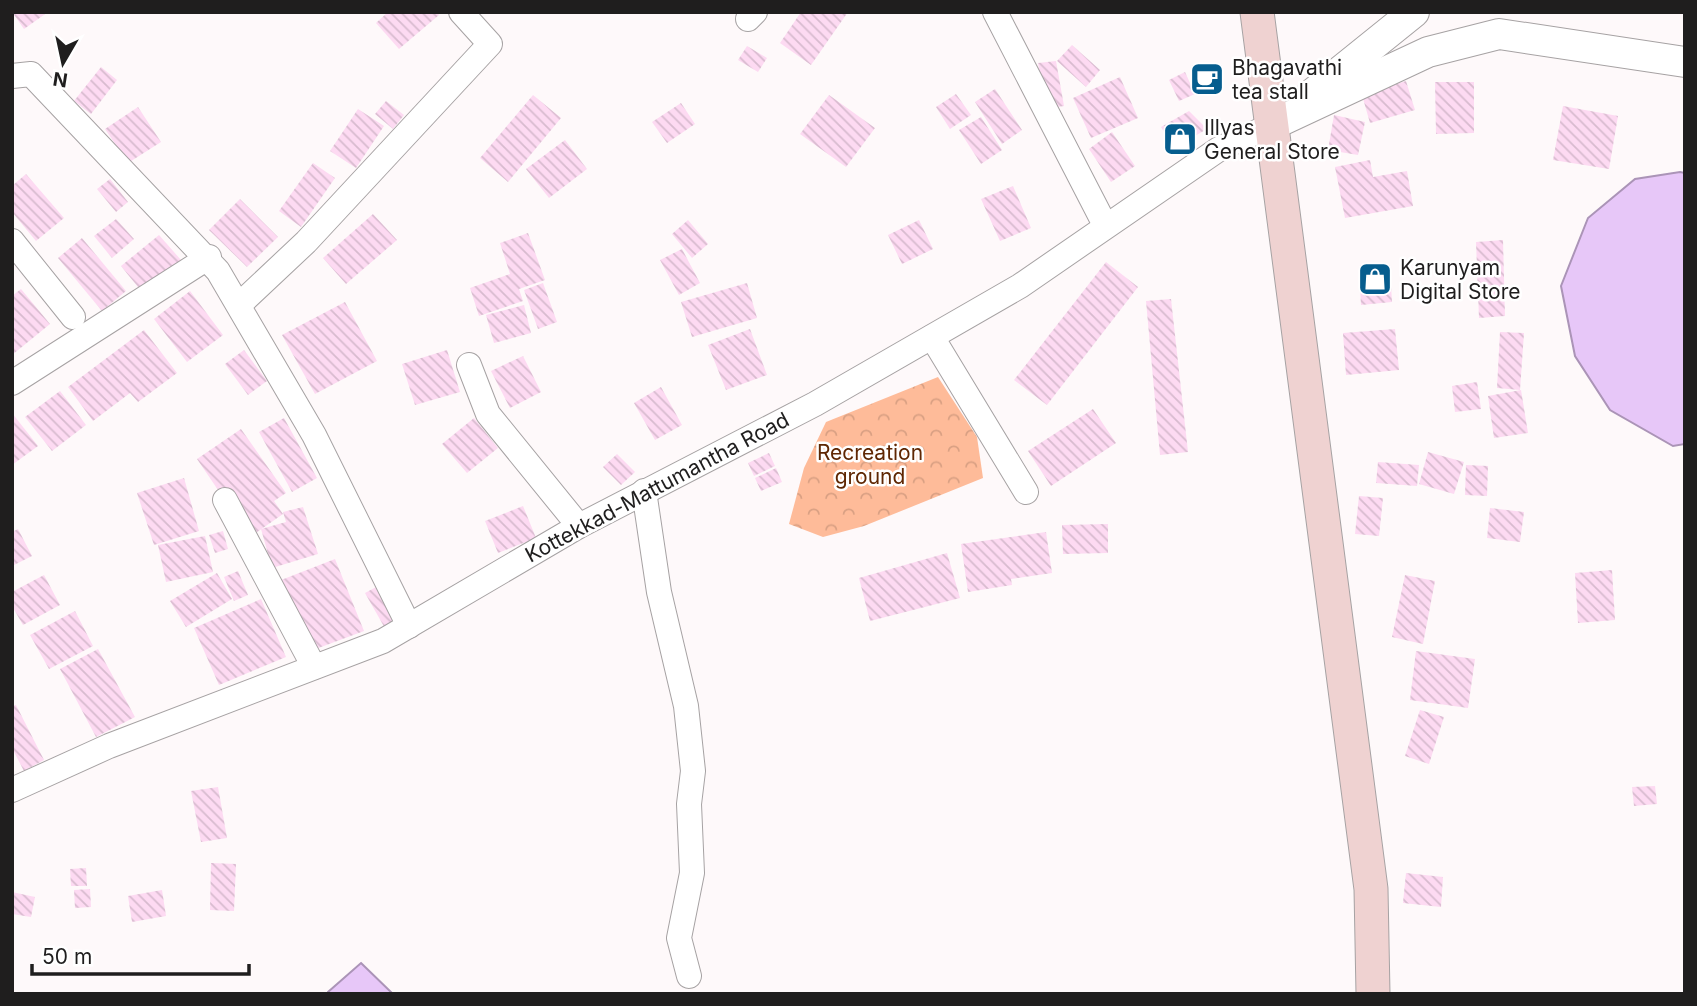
<svg xmlns="http://www.w3.org/2000/svg" width="1697" height="1006" viewBox="0 0 1697 1006" font-family="Inter,sans-serif">
<style>
.park{fill:url(#park-crowns)}
.water{fill:#e7c7f8;stroke:#ab94b7;stroke-width:2}
.building{fill:url(#building-back-hatch)}
.lines{fill:none;stroke-linecap:round;stroke-linejoin:round}
.minor-casing{stroke:#a6a2a3;stroke-width:26}
.tertiary-casing{stroke:#a6a2a3;stroke-width:32}
.secondary-casing{stroke:#a6a2a3;stroke-width:35}
.minor{stroke:#fff;stroke-width:24}
.tertiary{stroke:#fff;stroke-width:30}
.secondary{stroke:#efd2d1;stroke-width:33}
.labels{text-anchor:middle;dominant-baseline:central;stroke-width:5;stroke-linejoin:round;paint-order:stroke}
.poi-label{font-size:21px;fill:#1f1e1e;stroke:#fff;text-anchor:start}
.park-label{font-size:21px;fill:#5f2703;stroke:#fff}
.street-label{font-size:21px;fill:#1f1e1e;stroke:#fff}
</style>
<defs>
<pattern id="park-crowns" width="20" height="18" patternUnits="userSpaceOnUse" patternTransform="scale(1.75)"><rect width="20" height="18" fill="#febb99"/><path d="M2 6a3 3 0 1 1 6 0M12 15a3 3 0 1 1 6 0" fill="none" stroke="#d9a083"/></pattern>
<pattern id="building-back-hatch" width="6" height="6" patternUnits="userSpaceOnUse" patternTransform="scale(1.75)"><rect width="6" height="6" fill="#fddaf2"/><path d="M-1 5l2 2M0 0l6 6M5-1l2 2" fill="none" stroke="#d8bbcf"/></pattern>
</defs>
<rect width="100%" height="100%" fill="#fef9fa"/>
<!-- park -->
<polygon class="park" points="938,377 977,437 983,478 864,526 823,537 789,524 804,468 826,422"/>
<!-- water -->
<g class="water">
<polygon points="1680,172 1685,173 1685,444 1673,446 1610,410 1575,356 1561,286 1588,218 1635,179"/>
<polygon points="361,963 393,994 328,994 328,992"/>
</g>
<!-- building -->
<g class="building">
<polygon points="12,12 48,12 24,29"/>
<polygon points="388,12 437,12 439,15 399,49 376,23"/>
<polygon points="801,12 848,12 811,65 780,43"/>
<polygon points="1072,45 1100,70 1086,87 1057,61"/>
<polygon points="747,46 767,58 758,72 738,60"/>
<polygon points="1056,61 1064,106 1045,109 1038,63"/>
<polygon points="101,67 117,80 91,114 74,101"/>
<polygon points="1185,72 1195,94 1179,101 1169,80"/>
<polygon points="1120,77 1138,118 1091,138 1073,98"/>
<polygon points="1406,81 1415,110 1370,123 1362,95"/>
<polygon points="1435,82 1474,82 1474,133 1436,134"/>
<polygon points="995,89 1022,130 1002,144 975,102"/>
<polygon points="956,94 971,115 950,129 936,107"/>
<polygon points="533,95 561,118 508,182 480,158"/>
<polygon points="829,95 875,128 846,167 800,134"/>
<polygon points="386,101 404,115 393,129 375,114"/>
<polygon points="681,103 695,124 667,143 652,122"/>
<polygon points="1563,106 1618,116 1609,169 1553,160"/>
<polygon points="138,107 161,142 128,163 105,129"/>
<polygon points="358,109 384,126 356,168 330,151"/>
<polygon points="1189,111 1207,129 1174,148 1161,127"/>
<polygon points="1334,115 1365,122 1358,155 1328,150"/>
<polygon points="981,117 1002,150 981,164 959,130"/>
<polygon points="1112,132 1135,166 1111,182 1089,149"/>
<polygon points="565,140 587,169 549,198 526,169"/>
<polygon points="1370,160 1373,177 1407,171 1413,206 1345,218 1335,167"/>
<polygon points="313,163 335,178 301,227 279,211"/>
<polygon points="26,174 64,218 36,241 12,212 12,186"/>
<polygon points="110,179 128,202 116,212 97,189"/>
<polygon points="1013,186 1031,228 1000,241 981,199"/>
<polygon points="240,199 278,237 247,267 209,230"/>
<polygon points="373,214 397,240 346,284 323,258"/>
<polygon points="116,219 134,239 112,258 94,236"/>
<polygon points="688,220 708,244 692,258 672,234"/>
<polygon points="919,220 933,249 902,264 888,235"/>
<polygon points="528,233 545,280 519,289 523,301 479,316 470,288 510,274 500,243"/>
<polygon points="159,235 181,260 142,292 121,266"/>
<polygon points="82,238 126,291 102,311 58,258"/>
<polygon points="1503,240 1505,316 1479,318 1476,242"/>
<polygon points="682,249 700,283 679,295 660,260"/>
<polygon points="1106,262 1138,287 1047,405 1014,380"/>
<polygon points="1390,269 1392,302 1361,305 1359,270"/>
<polygon points="543,283 557,322 538,329 524,290"/>
<polygon points="747,283 757,318 692,337 681,302"/>
<polygon points="21,289 50,324 12,355 12,296"/>
<polygon points="190,291 223,335 187,362 154,319"/>
<polygon points="1171,299 1188,452 1160,455 1146,301"/>
<polygon points="345,302 377,361 315,394 282,335"/>
<polygon points="524,305 531,333 494,343 486,315"/>
<polygon points="750,329 767,375 726,390 708,345"/>
<polygon points="1395,329 1399,370 1346,375 1343,333"/>
<polygon points="144,330 177,373 138,402 130,393 93,421 68,387"/>
<polygon points="1500,332 1524,333 1520,390 1497,388"/>
<polygon points="244,350 267,381 248,395 225,364"/>
<polygon points="447,350 460,392 415,405 402,364"/>
<polygon points="523,356 541,392 510,408 491,371"/>
<polygon points="1477,382 1481,409 1455,412 1452,386"/>
<polygon points="661,387 682,425 655,440 634,403"/>
<polygon points="1521,390 1528,433 1494,438 1488,396"/>
<polygon points="60,391 86,425 52,451 25,417"/>
<polygon points="1093,409 1116,443 1051,486 1028,451"/>
<polygon points="12,413 38,446 12,465"/>
<polygon points="284,418 317,478 292,492 259,432"/>
<polygon points="474,418 498,448 467,473 442,444"/>
<polygon points="241,429 286,493 274,501 283,514 250,537 197,459"/>
<polygon points="1428,452 1464,462 1454,494 1419,484"/>
<polygon points="769,453 775,466 754,476 748,463"/>
<polygon points="617,454 635,472 621,485 603,467"/>
<polygon points="1378,462 1419,465 1417,486 1376,483"/>
<polygon points="1466,465 1488,466 1487,496 1465,495"/>
<polygon points="776,468 782,482 761,491 755,478"/>
<polygon points="184,478 199,531 154,545 137,493"/>
<polygon points="1359,496 1383,498 1379,536 1355,534"/>
<polygon points="523,506 536,538 498,553 485,521"/>
<polygon points="303,507 318,554 272,568 261,529 286,522 283,512"/>
<polygon points="1490,508 1524,512 1520,542 1487,538"/>
<polygon points="1108,524 1108,553 1063,554 1062,525"/>
<polygon points="18,529 32,556 12,566 12,532"/>
<polygon points="223,531 228,549 215,553 209,535"/>
<polygon points="1046,532 1052,573 1011,579 1012,585 968,592 961,544"/>
<polygon points="205,536 213,572 166,582 158,545"/>
<polygon points="947,553 960,598 870,621 859,578"/>
<polygon points="335,559 364,631 305,653 276,582"/>
<polygon points="1612,570 1615,620 1578,623 1575,573"/>
<polygon points="238,571 248,595 234,601 224,577"/>
<polygon points="217,573 232,599 186,627 170,601"/>
<polygon points="44,575 60,605 23,625 12,606 12,592"/>
<polygon points="1405,575 1435,581 1423,644 1392,637"/>
<polygon points="380,585 401,622 386,630 365,593"/>
<polygon points="261,599 286,657 219,685 194,628"/>
<polygon points="75,611 93,646 49,669 30,635"/>
<polygon points="98,649 135,717 96,737 60,669"/>
<polygon points="1416,651 1475,659 1468,708 1410,700"/>
<polygon points="16,705 44,760 24,771 12,748 12,706"/>
<polygon points="1420,710 1444,717 1429,764 1405,756"/>
<polygon points="1655,786 1657,804 1634,806 1632,787"/>
<polygon points="218,787 227,838 201,842 191,791"/>
<polygon points="211,863 236,864 234,911 210,910"/>
<polygon points="86,868 87,886 71,886 70,869"/>
<polygon points="1406,873 1443,877 1441,907 1403,903"/>
<polygon points="90,889 91,907 75,908 74,890"/>
<polygon points="162,890 166,916 132,922 128,896"/>
<polygon points="12,892 35,897 31,917 12,914"/>
</g>
<g class="lines">
<!-- minor casing -->
<g class="minor-casing">
<g id="minor">
<polyline points="995,12 1105,225"/>
<polyline points="748,19 755,12"/>
<polyline points="12,76 31,74 218,271 314,435 409,626"/>
<polyline points="12,241 73,317"/>
<polyline points="239,305 306,242 490,44 461,12"/>
<polyline points="932,337 1026,492"/>
<polyline points="469,365 488,414 579,526"/>
<polyline points="12,383 209,257"/>
<polyline points="644,491 659,592 686,706 693,771 689,804 692,873 679,938 689,976"/>
<polyline points="225,500 314,667"/>
<polyline points="12,790 109,746 383,641 579,526 815,404 1020,286 1219,149 1272,125"/>
</g>
</g>
<!-- tertiary casing -->
<g class="tertiary-casing">
<g id="tertiary">
<polyline points="1311,95 1414,12"/>
<polyline points="1272,125 1428,52 1499,34 1685,62"/>
</g>
</g>
<!-- secondary casing -->
<g class="secondary-casing">
<polyline id="secondary" points="1257,12 1371,889 1373,994"/>
</g>
<!-- minor -->
<use href="#minor" class="minor"/>
<!-- tertiary -->
<use href="#tertiary" class="tertiary"/>
<!-- secondary -->
<use href="#secondary" class="secondary"/>
</g>
<!-- icons -->
<defs>
<g id="cafe-square" transform="scale(1.75)"><rect x="-9" y="-9" width="18" height="18" rx="4" fill="#065d8e" stroke="#fff"/><path d="M-5.5-4.5H6V0H3Q3 3.5 0 3.5H-2.5Q-5.5 3.5-5.5 0ZM3-3.2v2h1.7v-2ZM-6 4.5H4V6H-6Z" fill="#fff"/></g>
<g id="shop-square" transform="scale(1.75)"><rect x="-9" y="-9" width="18" height="18" rx="4" fill="#065d8e" stroke="#fff"/><path d="M-5-2.5h2.3a2.7 3.5 0 0 1 5.4 0H5L5.5 6h-11ZM-1.5-2.5h3a1.5 2.3 0 0 0-3 0Z" fill="#fff"/></g>
</defs>
<g fill-rule="evenodd">
<use href="#cafe-square" x="1207" y="79"/>
<use href="#shop-square" x="1180" y="139"/>
<use href="#shop-square" x="1375" y="279"/>
</g>
<g class="labels">
<!-- poi labels -->
<g class="poi-label">
<text x="1232" y="67">Bhagavathi<tspan x="1232" dy="24">tea stall</tspan></text>
<text x="1204" y="127">Illyas<tspan x="1204" dy="24">General Store</tspan></text>
<text x="1400" y="267">Karunyam<tspan x="1400" dy="24">Digital Store</tspan></text>
</g>
<!-- park labels -->
<g class="park-label">
<text x="870" y="452">Recreation<tspan x="870" dy="24">ground</tspan></text>
</g>
<!-- street labels -->
<g class="street-label">
<text transform="translate(657 487) rotate(-28)">Kottekkad-Mattumantha Road</text>
</g>
</g>
<!-- border -->
<rect width="1697" height="1006" fill="none" stroke="#1f1e1e" stroke-width="28"/>
<!-- north arrow -->
<g transform="translate(63 63) rotate(189)" stroke="#ffffff" stroke-width="5" paint-order="stroke">
<path d="M0-5L12 26L0 18L-12 26Z" fill="#1f1e1e"/>
<text y="-10" font-size="19" font-weight="bold" text-anchor="middle" fill="#1f1e1e">N</text>
</g>
<!-- scale -->
<path d="M32 964v10h217v-10" fill="none" stroke="#1f1e1e" stroke-width="3.5"/>
<text x="42" y="964" font-size="21" fill="#1f1e1e" stroke="#ffffff" stroke-width="5" paint-order="stroke">50 m</text>
</svg>
